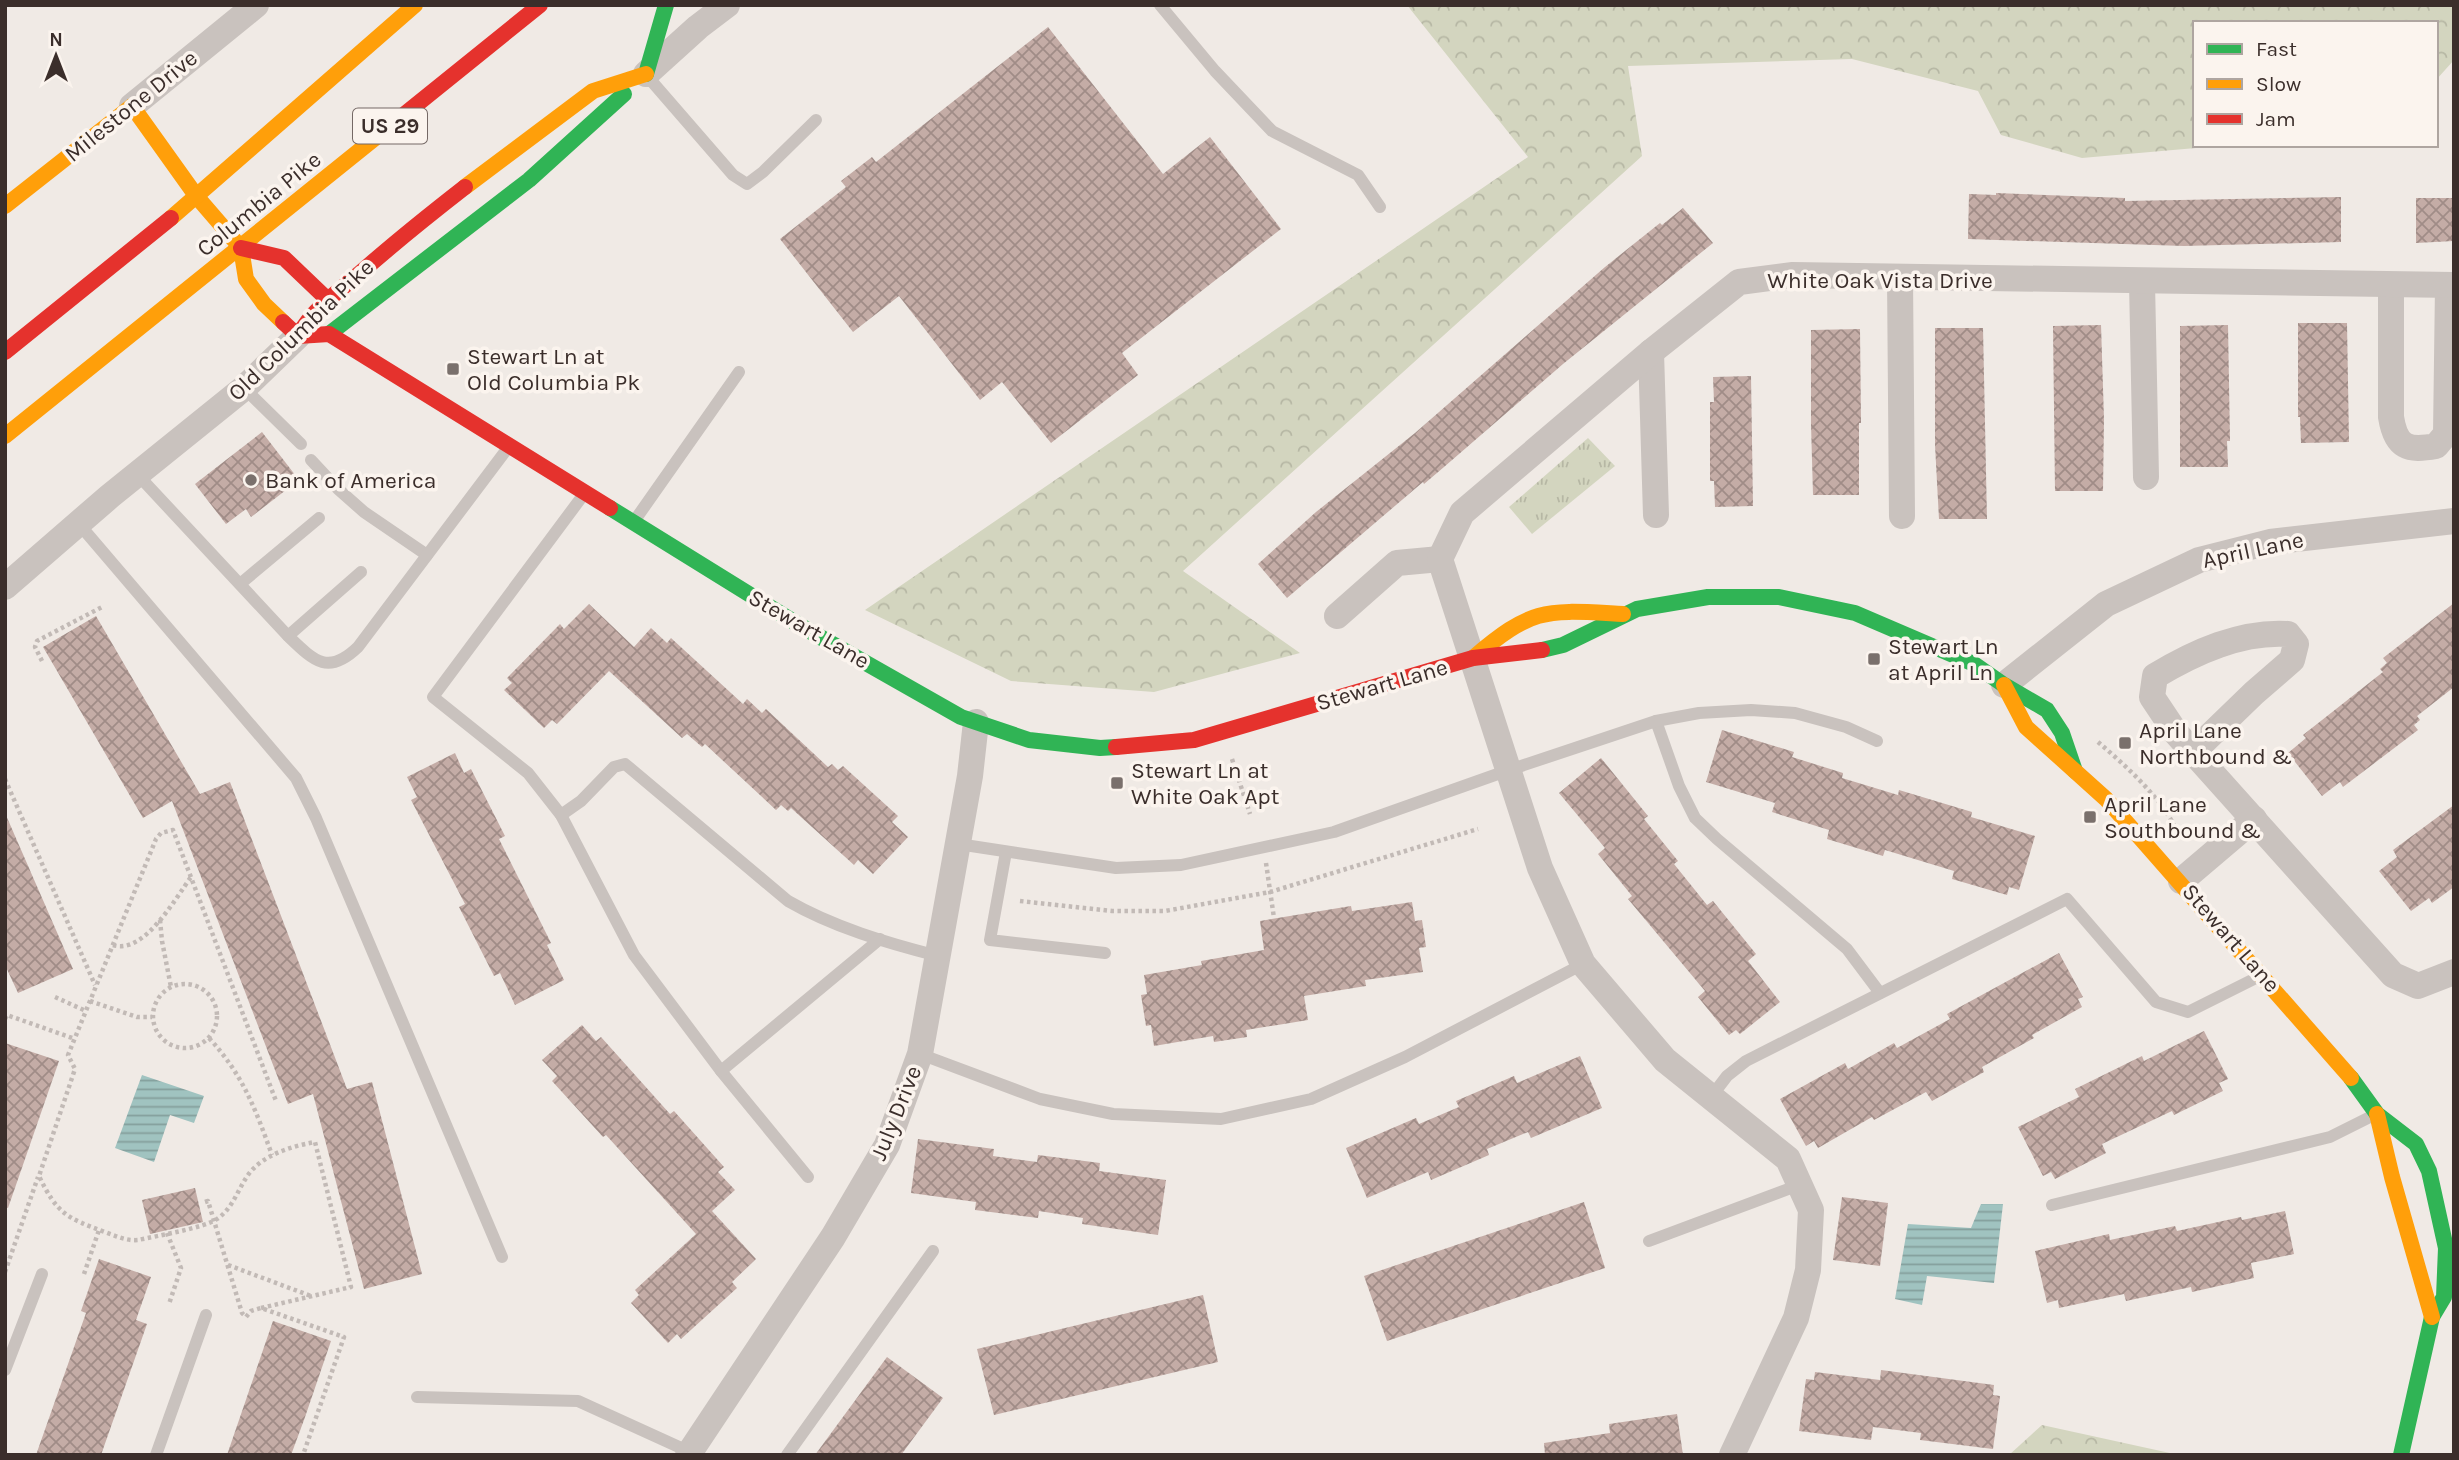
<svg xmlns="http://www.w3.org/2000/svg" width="2459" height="1460" viewBox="0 0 2459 1460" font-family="Karla,sans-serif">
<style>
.forest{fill:url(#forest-crowns)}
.park{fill:url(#park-tufts)}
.water{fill:url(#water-rules)}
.building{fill:url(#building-cross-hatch)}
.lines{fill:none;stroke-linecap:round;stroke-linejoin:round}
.path{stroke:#c2bab6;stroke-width:4.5;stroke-dasharray:3.5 3.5;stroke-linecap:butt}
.lane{stroke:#c9c2be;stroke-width:12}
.street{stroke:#c9c2be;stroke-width:26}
.fast{stroke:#30b455;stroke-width:16}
.slow{stroke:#ff9f0a;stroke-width:16}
.jam{stroke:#e5322d;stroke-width:16}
.poi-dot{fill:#7a706c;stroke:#fbf4ee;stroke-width:2.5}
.labels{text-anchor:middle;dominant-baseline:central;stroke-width:7;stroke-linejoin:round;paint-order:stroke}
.shield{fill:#fbf4ee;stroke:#756966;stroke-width:2}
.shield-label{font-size:21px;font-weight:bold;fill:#3b2e2b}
.street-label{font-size:23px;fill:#3b2e2b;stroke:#fbf4ee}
.poi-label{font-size:23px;fill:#3b2e2b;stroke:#fbf4ee;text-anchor:start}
</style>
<defs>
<pattern id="forest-crowns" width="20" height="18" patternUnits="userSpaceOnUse" patternTransform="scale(1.75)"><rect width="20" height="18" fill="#d3d5bf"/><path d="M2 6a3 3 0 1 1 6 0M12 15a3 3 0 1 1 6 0" fill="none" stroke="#b6b7a4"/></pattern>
<pattern id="park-tufts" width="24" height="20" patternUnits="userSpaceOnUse" patternTransform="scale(1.75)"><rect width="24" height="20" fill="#d3d5bf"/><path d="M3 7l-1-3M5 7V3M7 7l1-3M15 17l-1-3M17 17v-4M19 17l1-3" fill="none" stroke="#b6b7a4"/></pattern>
<pattern id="water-rules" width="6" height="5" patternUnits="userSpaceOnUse" patternTransform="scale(1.75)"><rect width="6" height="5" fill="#a0c3c0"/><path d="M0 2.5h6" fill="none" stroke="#849f9c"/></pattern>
<pattern id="building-cross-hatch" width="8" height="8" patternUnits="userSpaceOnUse" patternTransform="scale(1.75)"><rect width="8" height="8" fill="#c4aca6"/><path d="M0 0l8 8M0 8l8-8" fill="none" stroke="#a08c87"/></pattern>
</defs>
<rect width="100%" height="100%" fill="#f0eae5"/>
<!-- forest -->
<g class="forest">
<polygon points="1407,5 2454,5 2454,60 2436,80 2436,23 2195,23 2195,145 2230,145 2082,158 2001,135 1978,91 1852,59 1628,66 1642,156 1183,571 1300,653 1154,692 1011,681 865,610 1528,157"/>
<polygon points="2042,1425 2179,1455 2009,1455"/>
</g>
<!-- park -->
<polygon class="park" points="1588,438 1615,466 1532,534 1509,507"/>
<!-- water -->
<g class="water">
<polygon points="142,1075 204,1096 194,1123 170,1115 154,1162 115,1148"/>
<polygon points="1981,1204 2003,1204 1994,1283 1927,1276 1922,1305 1895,1299 1908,1224 1971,1228"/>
</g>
<!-- building -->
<g class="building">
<polygon points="1048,27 1163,174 1210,137 1281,229 1122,353 1138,375 1051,443 1002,382 980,400 899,296 853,332 780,239 846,187 841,181 872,157 876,162"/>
<polygon points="1996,193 2125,198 2125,201 2341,197 2341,242 2184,246 1968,239 1969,194 1996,195"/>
<polygon points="2416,198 2454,198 2454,241 2416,243"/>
<polygon points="1683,208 1713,243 1563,364 1444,467 1424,484 1423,482 1287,598 1258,564 1316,512 1415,433 1605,267 1660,223 1662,225"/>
<polygon points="2298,323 2347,323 2349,442 2301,443 2300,417 2298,417"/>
<polygon points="2101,325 2104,419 2103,491 2055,491 2053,326"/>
<polygon points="2228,325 2230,441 2227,441 2228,467 2180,467 2180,326"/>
<polygon points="1935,328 1983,328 1987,519 1939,519 1935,445"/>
<polygon points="1860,329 1861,423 1859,423 1859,495 1813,495 1811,424 1811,330"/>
<polygon points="1751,376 1753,506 1715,507 1714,481 1710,481 1710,402 1714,402 1713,377"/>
<polygon points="262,432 299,480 251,517 246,509 226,524 195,484"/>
<polygon points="2454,603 2454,687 2417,716 2420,720 2414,725 2418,730 2343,787 2340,782 2322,796 2288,753 2306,738 2303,735 2383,672 2380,669 2387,663 2383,658"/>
<polygon points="589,604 634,647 651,628 667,643 671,638 743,704 747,699 762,713 766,709 828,767 832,764 838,770 843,766 898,816 892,822 908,837 873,874 858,860 854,865 791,808 788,811 781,805 776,810 705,744 702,747 687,734 682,738 609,671 557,724 552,720 544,728 504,690 512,683 507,678 560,624 564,629"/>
<polygon points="96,616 200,794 230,782 347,1089 372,1082 422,1274 364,1289 313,1094 288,1104 172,801 143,818 43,647"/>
<polygon points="1722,730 1794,752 1792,757 1843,773 1842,778 1898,795 1899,790 1972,812 1971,817 2035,836 2019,890 2009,887 2007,895 1952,879 1954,871 1885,850 1883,856 1827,839 1829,830 1772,812 1775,803 1706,782"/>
<polygon points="455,753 464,773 471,769 505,836 499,839 551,943 547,945 564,980 515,1005 500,973 494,976 459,907 465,904 411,800 417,797 407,777"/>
<polygon points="1601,758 1648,816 1644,819 1678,861 1674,864 1707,905 1713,901 1756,954 1748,961 1780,1002 1740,1034 1736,1030 1729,1035 1698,997 1705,991 1628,899 1632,896 1598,854 1605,848 1559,793"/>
<polygon points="2454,805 2454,887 2432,903 2429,898 2411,911 2379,871 2397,857 2393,850"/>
<polygon points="5,813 73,969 18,993 5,965"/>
<polygon points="1412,902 1415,921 1422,920 1426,947 1419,948 1423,972 1365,980 1366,986 1304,996 1308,1020 1246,1030 1247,1037 1214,1042 1213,1036 1154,1046 1151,1025 1146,1026 1141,995 1147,994 1144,975 1202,965 1201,961 1264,950 1260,921 1351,906 1352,911"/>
<polygon points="2059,953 2083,997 2078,999 2082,1007 2032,1035 2034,1038 1982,1067 1984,1072 1932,1101 1926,1092 1874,1120 1872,1117 1818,1148 1814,1141 1806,1146 1780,1099 1845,1063 1848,1069 1894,1043 1897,1048 1950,1019 1947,1014"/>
<polygon points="582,1025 596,1041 601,1037 670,1114 674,1111 724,1167 718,1172 735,1190 712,1211 756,1259 732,1282 737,1288 681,1339 677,1334 668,1343 631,1303 639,1295 635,1290 696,1234 606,1135 603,1137 552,1081 557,1076 542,1060"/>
<polygon points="2204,1031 2228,1079 2219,1083 2223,1091 2174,1115 2172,1111 2102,1144 2106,1153 2055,1179 2051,1172 2043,1176 2018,1127 2079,1097 2075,1089 2142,1056 2144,1061"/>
<polygon points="5,1043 59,1061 8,1208 5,1207"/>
<polygon points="1580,1056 1602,1108 1531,1138 1528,1132 1487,1149 1489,1155 1431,1180 1428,1172 1367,1198 1346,1148 1416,1118 1419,1124 1459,1107 1456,1101 1514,1076 1517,1083"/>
<polygon points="918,1139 994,1149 993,1156 1037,1162 1038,1155 1100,1163 1099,1171 1166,1180 1158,1235 1082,1224 1083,1218 1039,1211 1038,1218 975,1210 976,1202 911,1193"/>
<polygon points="195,1188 203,1222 150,1234 142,1200"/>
<polygon points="1842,1197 1888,1203 1880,1266 1833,1260"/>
<polygon points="1584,1202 1605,1268 1387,1341 1364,1276"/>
<polygon points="2285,1211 2294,1254 2251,1263 2254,1278 2192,1292 2191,1287 2126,1301 2124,1294 2059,1308 2058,1300 2047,1303 2035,1251 2109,1234 2110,1240 2175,1226 2177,1231 2241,1217 2242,1220"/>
<polygon points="99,1259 151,1277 136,1320 147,1324 101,1455 36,1455 86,1313 81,1311"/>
<polygon points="1203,1295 1218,1362 994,1415 977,1349"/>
<polygon points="273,1321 331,1341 304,1420 291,1455 227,1455"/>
<polygon points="887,1357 943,1398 901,1455 815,1455"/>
<polygon points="1881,1370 1994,1385 1993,1395 2000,1396 1993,1449 1920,1440 1921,1433 1873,1427 1871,1440 1799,1431 1806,1379 1814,1380 1815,1372 1880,1380"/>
<polygon points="1677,1414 1683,1455 1545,1455 1544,1443 1610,1433 1609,1424"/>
</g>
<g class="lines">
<!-- path -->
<g class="path">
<polyline points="42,661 35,647 37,641 102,607"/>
<path d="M2098,742C2126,766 2156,793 2174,825"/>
<polyline points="1232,759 1250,814"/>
<polyline points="5,779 95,985"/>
<polyline points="1266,863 1274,918"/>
<polyline points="1020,901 1112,911 1165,911 1270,892 1478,829"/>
<polyline points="160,920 162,941 171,987"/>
<path d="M113,945C144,955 175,899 191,877"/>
<circle cx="185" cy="1016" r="32"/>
<polyline points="55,997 86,1011"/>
<polyline points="90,1001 137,1017 152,1017"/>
<polyline points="5,1019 7,1015 75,1039"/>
<path d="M209,1038C243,1075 255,1108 272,1155"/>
<polyline points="205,1202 208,1201 242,1313 246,1317 251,1311 261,1308 344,1337 303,1455"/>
<polyline points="167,1233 181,1268 169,1304"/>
<polyline points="228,1265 311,1296"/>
<polyline points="5,1272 38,1177"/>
<polyline points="84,1274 99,1230"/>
<path d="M261,1308L351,1287L315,1142C292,1146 262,1155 248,1175C237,1191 233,1208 217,1219C204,1228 156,1236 138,1240C126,1241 116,1236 105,1232C67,1218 57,1214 39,1176L75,1069L68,1055L156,839L161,833L173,830L276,1101"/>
</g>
<!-- lane -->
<g class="lane">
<polyline points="1160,5 1215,71 1272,131 1358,175 1380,207"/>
<polyline points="648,77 733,175 747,184 763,172 816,120"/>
<polyline points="244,388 301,444"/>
<polyline points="311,460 338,489 364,512 427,555"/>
<polyline points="137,474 288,636 361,572"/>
<polyline points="584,494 433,697 528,773 561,815 634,955 721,1071 808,1177"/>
<polyline points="635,520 739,372"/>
<polyline points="79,524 296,778 316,818 502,1257"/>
<polyline points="240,584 319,518"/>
<path d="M288,636C314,661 328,676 358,647L507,449"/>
<polyline points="1656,721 1679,786 1695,818 1717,839 1847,949 1880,993"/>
<path d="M561,815L581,801L614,767L625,764L788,901C833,927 887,943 938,956"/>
<polyline points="958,844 1116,868 1181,865 1334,832 1509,770 1656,721 1699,713 1751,710 1795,713 1846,727 1877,741"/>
<polyline points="1006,852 990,940 1105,953"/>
<polyline points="920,1054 1040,1099 1113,1114 1221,1119 1311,1099 1405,1057 1583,964"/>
<polyline points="721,1071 880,939"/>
<polyline points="1711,1097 1727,1076 1746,1061 2067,899 2156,1002 2188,1012 2260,976"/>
<polyline points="2052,1205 2330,1137 2374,1115"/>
<polyline points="1649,1241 1799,1185"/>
<polyline points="5,1370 42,1274"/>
<polyline points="417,1397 578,1401 690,1452"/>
<polyline points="156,1455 206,1315"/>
<polyline points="787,1455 933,1251"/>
</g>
<!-- street -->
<g class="street">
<polyline points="646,74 698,27 727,5"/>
<polyline points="132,106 256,5"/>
<polyline points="1900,277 1902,516"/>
<polyline points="2142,282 2146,477"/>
<path d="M2391,285V417C2396,448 2408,451 2436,446L2446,434L2448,286"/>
<polyline points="1651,352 1656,515"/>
<polyline points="5,587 110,496 244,388 298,336"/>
<polyline points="1337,616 1397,563 1440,559"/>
<polyline points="2004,685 2106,604 2199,560 2270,542 2454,521"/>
<path d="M2193,752L2254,693L2292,660L2296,644L2288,634C2241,631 2195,652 2155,676L2152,697L2176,733L2393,975L2418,986L2454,972"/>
<polyline points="2181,881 2254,819"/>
<polyline points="688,1455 833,1237 887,1145 920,1054 970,776 976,722"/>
<polyline points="1732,1455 1796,1318 1808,1270 1811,1210 1788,1159 1665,1060 1583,964 1540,868 1440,559 1462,513 1651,352 1739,282 1793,275 2454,285"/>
</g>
<!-- fast -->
<g class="fast">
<polyline points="646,74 666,5"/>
<polyline points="329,334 529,180 624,94"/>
<polyline points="610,508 799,625 961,717 1029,740 1100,748 1116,747"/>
<polyline points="1542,650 1563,645 1637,609 1708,597 1779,597 1855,613 1974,664 2004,685 2047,710 2062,733 2075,771"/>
<polyline points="2351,1078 2377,1114 2416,1144 2429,1171 2446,1248 2444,1297 2432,1317 2401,1455"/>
</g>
<!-- slow -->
<g class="slow">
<polyline points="465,187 593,91 646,74"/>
<polyline points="5,206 132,106 197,197 241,248 246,279 264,304 283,322"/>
<polyline points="171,218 415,5"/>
<polyline points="5,436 390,126"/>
<path d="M1473,658C1534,606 1546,610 1623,614"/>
<polyline points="2004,685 2026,727 2106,799 2351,1078"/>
<polyline points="2377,1114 2392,1177 2432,1317"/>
</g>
<!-- jam -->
<g class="jam">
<polyline points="390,126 540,5"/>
<polyline points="241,248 284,258 328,300"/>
<polyline points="283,322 298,336 329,334 610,508"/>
<path d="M298,336C312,310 336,293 359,274C393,244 429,215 465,187"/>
<polyline points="5,352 171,218"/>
<polyline points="1116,747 1194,740 1473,658 1542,650"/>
</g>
</g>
<!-- markers -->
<g class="poi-dot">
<rect x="446" y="362" width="14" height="14" rx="3.5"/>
<circle cx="251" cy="480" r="7"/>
<rect x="1867" y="652" width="14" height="14" rx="3.5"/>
<rect x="2118" y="736" width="14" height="14" rx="3.5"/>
<rect x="1110" y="776" width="14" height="14" rx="3.5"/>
<rect x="2083" y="810" width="14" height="14" rx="3.5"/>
</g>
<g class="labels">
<!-- shield labels -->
<rect class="shield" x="353" y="108.5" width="74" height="35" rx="5"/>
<g class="shield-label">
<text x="390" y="126">US 29</text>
</g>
<!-- street labels -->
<g class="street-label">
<text transform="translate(131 106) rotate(-39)">Milestone Drive</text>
<text transform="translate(259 204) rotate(-39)">Columbia Pike</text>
<text x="1880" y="280">White Oak Vista Drive</text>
<text transform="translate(301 330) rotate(-44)">Old Columbia Pike</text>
<text transform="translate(2253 550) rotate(-12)">April Lane</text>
<text transform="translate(809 629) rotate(30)">Stewart Lane</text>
<text transform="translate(1382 685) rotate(-16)">Stewart Lane</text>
<text transform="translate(2231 938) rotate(49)">Stewart Lane</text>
<text transform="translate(896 1113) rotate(-68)">July Drive</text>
</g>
<!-- poi labels -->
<g class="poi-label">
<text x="467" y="356">Stewart Ln at<tspan x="467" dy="26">Old Columbia Pk</tspan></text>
<text x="265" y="480">Bank of America</text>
<text x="1888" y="646">Stewart Ln<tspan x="1888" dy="26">at April Ln</tspan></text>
<text x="2139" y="730">April Lane<tspan x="2139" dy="26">Northbound &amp;</tspan></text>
<text x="1131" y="770">Stewart Ln at<tspan x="1131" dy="26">White Oak Apt</tspan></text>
<text x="2104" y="804">April Lane<tspan x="2104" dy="26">Southbound &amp;</tspan></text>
</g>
</g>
<!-- border -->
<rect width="2459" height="1460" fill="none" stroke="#3b2e2b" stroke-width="14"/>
<!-- legend -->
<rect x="2193" y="21" width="245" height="126" fill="#fbf4ee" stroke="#aea5a0" stroke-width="2"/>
<rect x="2207" y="44" width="35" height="10" fill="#30b455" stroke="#aea5a0" stroke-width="2"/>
<text x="2256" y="56" font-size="21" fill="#3b2e2b">Fast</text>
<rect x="2207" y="79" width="35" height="10" fill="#ff9f0a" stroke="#aea5a0" stroke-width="2"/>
<text x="2256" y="91" font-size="21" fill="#3b2e2b">Slow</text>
<rect x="2207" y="114" width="35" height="10" fill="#e5322d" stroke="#aea5a0" stroke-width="2"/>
<text x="2256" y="126" font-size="21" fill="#3b2e2b">Jam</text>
<!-- north arrow -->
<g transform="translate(56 56)" stroke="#fbf4ee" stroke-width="5" paint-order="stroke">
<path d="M0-5L12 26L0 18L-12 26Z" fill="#3b2e2b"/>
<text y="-10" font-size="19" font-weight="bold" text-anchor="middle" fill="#3b2e2b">N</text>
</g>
</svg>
